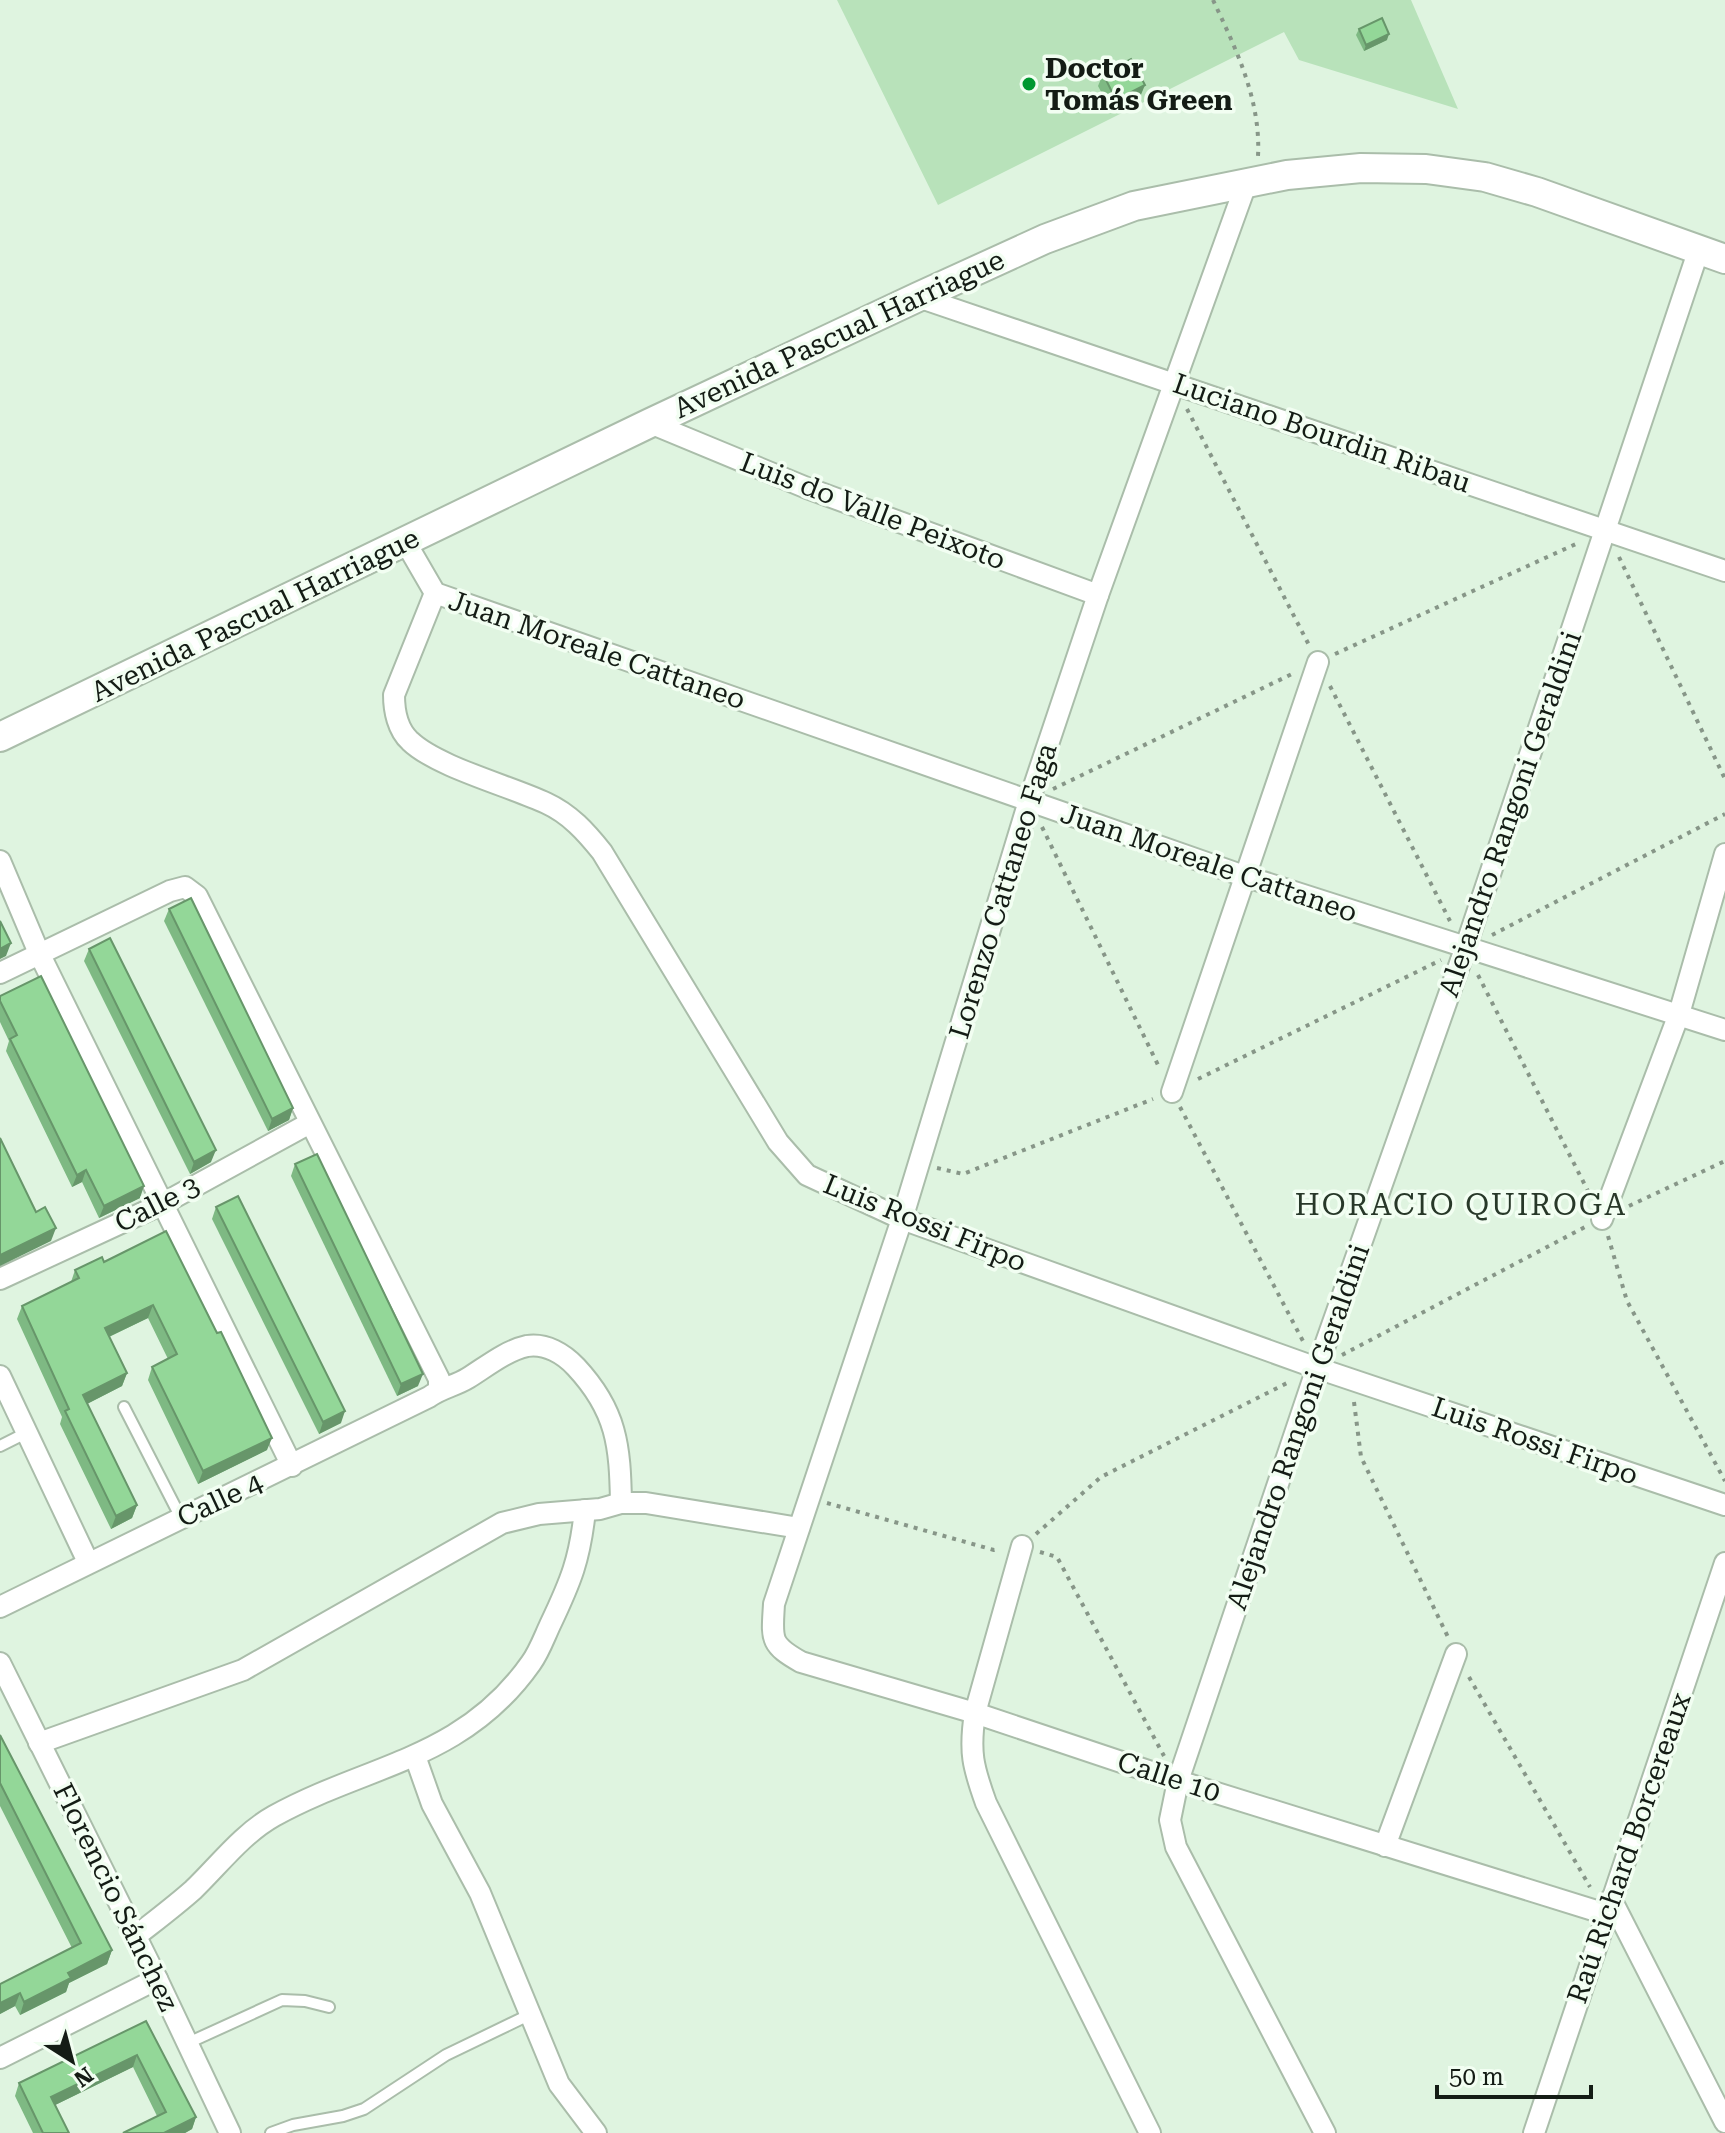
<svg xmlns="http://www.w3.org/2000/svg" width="1725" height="2133" viewBox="0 0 1725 2133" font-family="'Roboto Serif',serif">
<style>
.green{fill:#b8e2ba}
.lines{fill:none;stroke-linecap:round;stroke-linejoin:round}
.lane-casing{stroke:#aabdaa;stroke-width:14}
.street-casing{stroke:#aabdaa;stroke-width:24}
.secondary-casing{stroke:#aabdaa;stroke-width:32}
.path{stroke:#879688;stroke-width:4;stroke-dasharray:4 6;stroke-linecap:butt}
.lane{stroke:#fff;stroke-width:10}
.street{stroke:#fff;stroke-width:20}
.secondary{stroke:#fff;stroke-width:28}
.wall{fill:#7eb983}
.shaded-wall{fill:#67966a}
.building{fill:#93d798;stroke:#67966a;stroke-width:2}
.poi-dot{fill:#009831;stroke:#f2fef2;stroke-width:3}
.labels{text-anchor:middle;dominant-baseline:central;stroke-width:7;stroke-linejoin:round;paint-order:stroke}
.poi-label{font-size:28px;font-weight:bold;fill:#141c15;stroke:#f2fef2;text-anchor:start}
.street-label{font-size:28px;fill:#141c15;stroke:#f2fef2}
.neighbourhood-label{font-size:30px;letter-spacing:2px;fill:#283829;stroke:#f2fef2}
</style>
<rect width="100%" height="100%" fill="#dff4e0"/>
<!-- green -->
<polygon class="green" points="837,0 1411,0 1458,109 1299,60 1284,32 938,205"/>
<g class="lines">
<!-- lane casing -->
<g class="lane-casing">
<g id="lane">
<polyline points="124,1407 181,1518"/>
<polyline points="0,1446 28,1432"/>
<polyline points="188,2043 282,2000 305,2001 329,2007"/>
<polyline points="271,2133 293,2125 343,2116 364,2109 446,2055 531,2014"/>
</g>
</g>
<!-- street casing -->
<g class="street-casing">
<g id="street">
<path d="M1246,184L1098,595L1029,801L902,1219L774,1604C772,1639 769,1644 801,1662L975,1713L1178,1781L1606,1914"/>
<polyline points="918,297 1725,571"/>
<polyline points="650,423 807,488 1098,595"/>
<polyline points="406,543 435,593 1244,876 1725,1030"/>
<path d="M435,593L394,695C394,711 398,730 410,741C437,767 510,786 546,803C570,814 586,832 602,852L778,1142L807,1175L902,1219L1317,1368L1725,1505"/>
<polyline points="0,861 39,953 292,1466"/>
<polyline points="0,973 170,891 185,887 197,896 439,1379 439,1390"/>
<polyline points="1172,1092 1318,662"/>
<polyline points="1602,1219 1679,1014 1725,854"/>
<polyline points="0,1279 164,1203 310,1123"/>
<polyline points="0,1376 88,1562"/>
<path d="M1022,1546L975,1713C969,1752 973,1767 986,1803L1150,2133"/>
<path d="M0,1607L429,1397C441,1388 455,1386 468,1378C486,1367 505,1351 527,1346C546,1343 564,1354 576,1367C617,1411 620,1446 621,1503"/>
<polyline points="0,1663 157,1979 230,2133"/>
<polyline points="39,1743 243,1670 502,1523 539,1514 600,1509 621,1503 646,1503 799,1528"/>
<polyline points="415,1756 432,1804 480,1893 559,2084 596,2133"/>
<polyline points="1385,1846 1456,1654"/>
<polyline points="1611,1899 1725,2122"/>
<path d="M136,1936C155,1921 175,1906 193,1890C219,1865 242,1834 274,1816C368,1764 463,1760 531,1663C539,1652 544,1638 550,1625C571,1581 580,1559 585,1510"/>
<polyline points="0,2058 157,1979"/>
<polyline points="1325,2133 1176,1847 1170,1820 1178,1781 1317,1368 1465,949 1699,249"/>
<polyline points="1534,2133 1725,1563"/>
</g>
</g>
<!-- secondary casing -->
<g class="secondary-casing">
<polyline id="secondary" points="0,737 650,423 918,297 1045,239 1134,206 1287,175 1361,168 1426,169 1485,177 1537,192 1725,259"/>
</g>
<!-- path -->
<g class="path">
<path d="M1213,0C1236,49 1261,100 1258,156"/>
<polyline points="1187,409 1310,647"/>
<polyline points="1619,557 1725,779"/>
<polyline points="1335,654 1578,543"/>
<polyline points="1330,686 1450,921"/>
<polyline points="1053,789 1294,673"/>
<polyline points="1042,827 1159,1067"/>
<polyline points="1492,935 1725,814"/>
<polyline points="1478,975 1590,1195"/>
<polyline points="1198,1079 1441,960"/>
<polyline points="1180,1107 1304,1343"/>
<polyline points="937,1168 963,1174 1153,1099"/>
<polyline points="1629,1206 1725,1161"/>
<polyline points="1608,1236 1627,1301 1725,1481"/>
<polyline points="1342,1355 1585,1227"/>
<polyline points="1354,1402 1361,1457 1448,1637"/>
<polyline points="827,1503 994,1550 1000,1549"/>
<polyline points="1036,1534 1101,1477 1291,1381"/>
<polyline points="1040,1552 1057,1557 1164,1756"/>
<polyline points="1469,1677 1590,1887"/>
</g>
<!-- lane -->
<use href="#lane" class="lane"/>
<!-- street -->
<use href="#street" class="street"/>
<!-- secondary -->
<use href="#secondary" class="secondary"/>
</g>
<!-- wall -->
<g class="wall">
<polygon points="1359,29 1387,40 1364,51 1356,35"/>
<polygon points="1103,74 1140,97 1112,112 1098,86"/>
<polygon points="169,909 293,1108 289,1120 268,1131 164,921"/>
<polygon points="89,949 211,1162 190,1174 84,961"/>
<polygon points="0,996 140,1198 99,1218 82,1182 72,1187 6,1051 9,1041 0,1022"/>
<polygon points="295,1164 418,1386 397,1396 291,1176"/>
<polygon points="216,1207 341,1423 319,1434 212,1219"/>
<polygon points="166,1231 267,1450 198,1484 148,1380 152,1367 168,1359 148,1318 109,1337 127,1373 122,1386 87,1404 137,1505 132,1518 111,1529 60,1424 62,1417 17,1319 22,1306 71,1282 75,1270 104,1262"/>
<polygon points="0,1735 112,1950 107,1964 69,1983 66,1992 20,2015 15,2006 0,2014 0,1984 72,1948 0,1806"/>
<polygon points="146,2021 196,2117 192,2129 185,2133 123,2133 157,2116 133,2067 55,2105 69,2133 33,2133 15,2096 19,2083"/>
</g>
<!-- shaded-wall -->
<g class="shaded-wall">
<polygon points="1389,34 1387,40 1364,51 1366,45"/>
<polygon points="1145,85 1140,97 1112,112 1116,100"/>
<polygon points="11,943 6,956 0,959 0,949"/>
<polygon points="293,1108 289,1120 268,1131 272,1119"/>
<polygon points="216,1150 211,1162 190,1174 194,1162"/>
<polygon points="86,1170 82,1182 72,1187 77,1175"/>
<polygon points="144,1186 140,1198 99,1218 104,1206"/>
<polygon points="56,1228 51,1241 0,1266 0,1255"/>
<polygon points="153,1305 148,1318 100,1341 105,1328"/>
<polygon points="127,1373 122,1386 79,1408 83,1395"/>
<polygon points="423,1374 418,1386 397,1396 401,1384"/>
<polygon points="345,1411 341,1423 319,1434 323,1422"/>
<polygon points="272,1438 267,1450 198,1484 203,1471"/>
<polygon points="137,1505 132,1518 111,1529 116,1516"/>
<polygon points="112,1950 107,1964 69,1983 66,1992 20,2015 24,2002 68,1973"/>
<polygon points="20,1993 15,2006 0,2014 0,2003"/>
<polygon points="137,2055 133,2067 47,2109 51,2097"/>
<polygon points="196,2117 192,2129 185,2133 164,2133"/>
</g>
<!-- building -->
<g class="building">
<polygon points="1382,18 1389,34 1366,45 1359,29"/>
<polygon points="1131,59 1145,85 1116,100 1103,74"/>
<polygon points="191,898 293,1108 272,1119 169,909"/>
<polygon points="0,921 11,943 0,949"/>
<polygon points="110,938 216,1150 194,1162 89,949"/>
<polygon points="41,976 144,1186 104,1206 86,1170 77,1175 10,1039 17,1035 0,1001 0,996"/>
<polygon points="0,1138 36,1212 45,1207 56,1228 0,1255"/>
<polygon points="317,1154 423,1374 401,1384 295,1164"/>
<polygon points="238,1196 345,1411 323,1422 216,1207"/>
<polygon points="166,1231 217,1333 221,1332 272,1438 203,1471 152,1367 177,1354 153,1305 105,1328 127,1373 83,1395 137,1505 116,1516 65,1411 69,1409 22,1306 79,1278 75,1270 102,1257 104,1262"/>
<polygon points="0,1735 112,1950 68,1973 71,1978 24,2002 20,1993 0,2003 0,1984 81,1943 0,1783"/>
<polygon points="146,2021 196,2117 164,2133 123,2133 166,2112 137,2055 51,2097 69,2133 43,2133 19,2083"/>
</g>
<!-- markers -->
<circle class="poi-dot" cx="1029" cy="84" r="8"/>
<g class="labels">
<!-- poi labels -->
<g class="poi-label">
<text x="1045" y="68">Doctor<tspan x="1045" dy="32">Tomás Green</tspan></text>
</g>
<!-- street labels -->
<g class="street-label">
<text transform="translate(839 334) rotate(-25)">Avenida Pascual Harriague</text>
<text transform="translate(1322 433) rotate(19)">Luciano Bourdin Ribau</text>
<text transform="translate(873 511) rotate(21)">Luis do Valle Peixoto</text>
<text transform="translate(255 615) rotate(-26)">Avenida Pascual Harriague</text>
<text transform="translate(597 650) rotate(19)">Juan Moreale Cattaneo</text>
<text transform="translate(1510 814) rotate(-71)">Alejandro Rangoni Geraldini</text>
<text transform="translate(1209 863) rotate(19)">Juan Moreale Cattaneo</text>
<text transform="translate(1003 891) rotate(-73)">Lorenzo Cattaneo Faga</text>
<text transform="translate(157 1204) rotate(-27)">Calle 3</text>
<text transform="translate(925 1223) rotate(22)">Luis Rossi Firpo</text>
<text transform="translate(1298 1427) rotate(-71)">Alejandro Rangoni Geraldini</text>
<text transform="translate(1535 1441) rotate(19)">Luis Rossi Firpo</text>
<text transform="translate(220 1500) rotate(-25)">Calle 4</text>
<text transform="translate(1169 1777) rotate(18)">Calle 10</text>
<text transform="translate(1629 1848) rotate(-71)">Raú Richard Borcereaux</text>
<text transform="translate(116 1897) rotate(64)">Florencio Sánchez</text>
</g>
<!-- neighbourhood labels -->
<g class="neighbourhood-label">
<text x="1461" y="1204">HORACIO QUIROGA</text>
</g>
</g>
<!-- north arrow -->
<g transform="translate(72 2061) rotate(144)" stroke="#f2fef2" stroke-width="6" paint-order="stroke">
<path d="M0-6L14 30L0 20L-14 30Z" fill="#141c15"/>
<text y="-12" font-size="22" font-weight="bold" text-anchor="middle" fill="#141c15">N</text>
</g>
<!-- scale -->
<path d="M1437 2085v12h154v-12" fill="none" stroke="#141c15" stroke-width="4"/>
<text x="1449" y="2085" font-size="24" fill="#141c15" stroke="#f2fef2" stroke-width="6" paint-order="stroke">50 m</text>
</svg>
